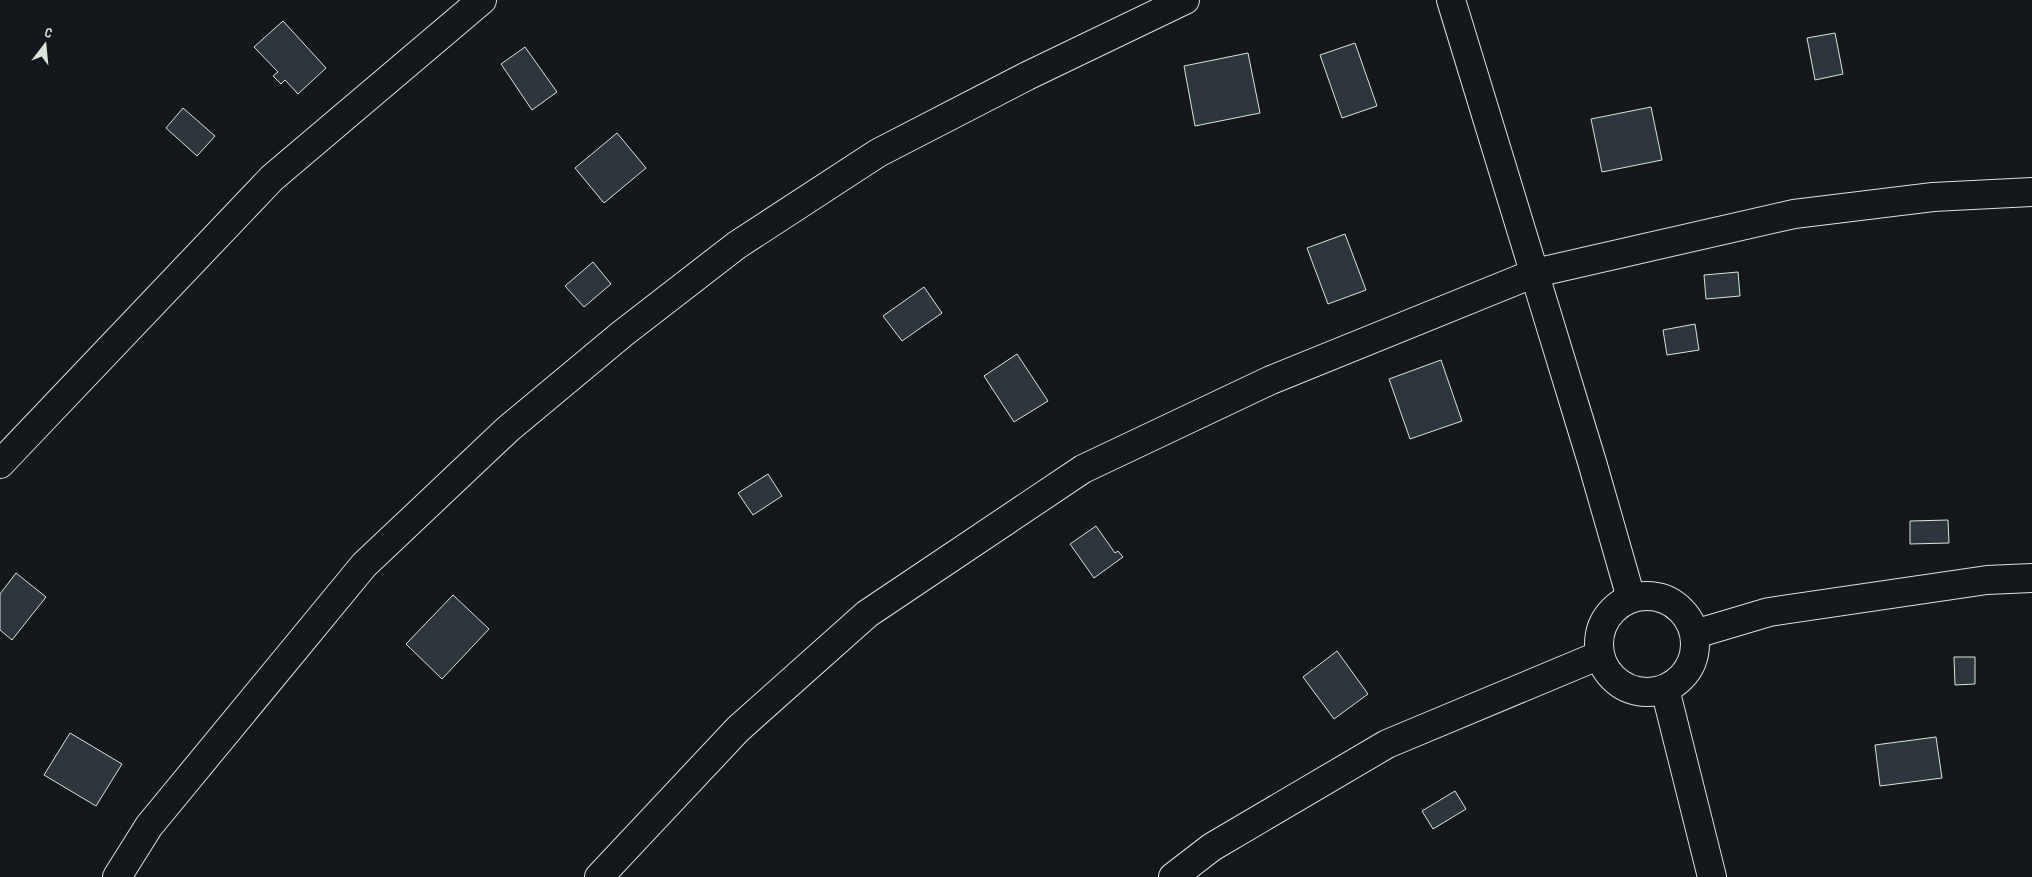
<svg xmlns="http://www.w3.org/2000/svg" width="2032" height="877" viewBox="0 0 2032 877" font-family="'Sofia Sans Condensed',sans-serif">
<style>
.building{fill:#2c363c;stroke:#d8e6dc}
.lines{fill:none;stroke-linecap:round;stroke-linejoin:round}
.minor-casing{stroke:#d8e6dc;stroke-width:30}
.minor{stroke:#14181c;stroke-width:28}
</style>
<rect width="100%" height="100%" fill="#14181c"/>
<!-- building -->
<g class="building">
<polygon points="283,21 326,68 298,94 285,80 281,84 273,76 278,72 254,47"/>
<polygon points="1835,33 1843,74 1815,80 1807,38"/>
<polygon points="1355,43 1377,106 1342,118 1320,55"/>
<polygon points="525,47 557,92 532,110 501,64"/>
<polygon points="1248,53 1260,113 1195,126 1184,66"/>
<polygon points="1651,107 1662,160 1602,172 1591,119"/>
<polygon points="183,108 215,136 197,156 166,128"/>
<polygon points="617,133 646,168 604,203 575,168"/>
<polygon points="1345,234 1366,290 1328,304 1307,248"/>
<polygon points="593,262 611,284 584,307 565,286"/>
<polygon points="1738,272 1740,296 1706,299 1704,275"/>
<polygon points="924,287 942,313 902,341 883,316"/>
<polygon points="1695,324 1699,350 1667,355 1663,330"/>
<polygon points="1017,354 1048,401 1014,422 984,376"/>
<polygon points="1441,360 1462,421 1410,439 1389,379"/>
<polygon points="768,474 782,496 753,515 738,493"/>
<polygon points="1948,520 1949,543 1910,544 1910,521"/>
<polygon points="1096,526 1115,553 1118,551 1123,557 1094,578 1070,544"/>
<polygon points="16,573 46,597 12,640 0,630 0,594"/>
<polygon points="453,595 489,629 442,679 406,644"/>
<polygon points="1337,651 1368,694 1334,719 1303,677"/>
<polygon points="1954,657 1975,657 1975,684 1955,685"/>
<polygon points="70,733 122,764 96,806 44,775"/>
<polygon points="1936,737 1942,778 1880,786 1875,745"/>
<polygon points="1455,791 1466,809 1433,829 1422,811"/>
</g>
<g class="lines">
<!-- minor casing -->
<g class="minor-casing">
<g id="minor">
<polyline points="1451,0 1592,462 1631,598"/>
<polyline points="0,464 272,178 482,0"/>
<circle cx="1647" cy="644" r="48"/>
<polyline points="1695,634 1769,612 1987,580 2032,578"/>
<polyline points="1665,689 1712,877"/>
<polyline points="117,877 149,826 364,565 508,429 622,334 737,245 878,153 1027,76 1185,0"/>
<polyline points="599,877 738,729 867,614 1083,469 1271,380 1535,273 1794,214 1933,197 2032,192"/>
<polyline points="1173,877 1212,847 1387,744 1600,655"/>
</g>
</g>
<!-- minor -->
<use href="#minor" class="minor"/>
</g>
<!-- north arrow -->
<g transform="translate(45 45) rotate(16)" stroke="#14181c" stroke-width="4" paint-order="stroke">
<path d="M0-4L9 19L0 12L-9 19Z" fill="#d8e6dc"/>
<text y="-8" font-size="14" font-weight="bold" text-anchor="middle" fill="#d8e6dc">С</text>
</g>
</svg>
